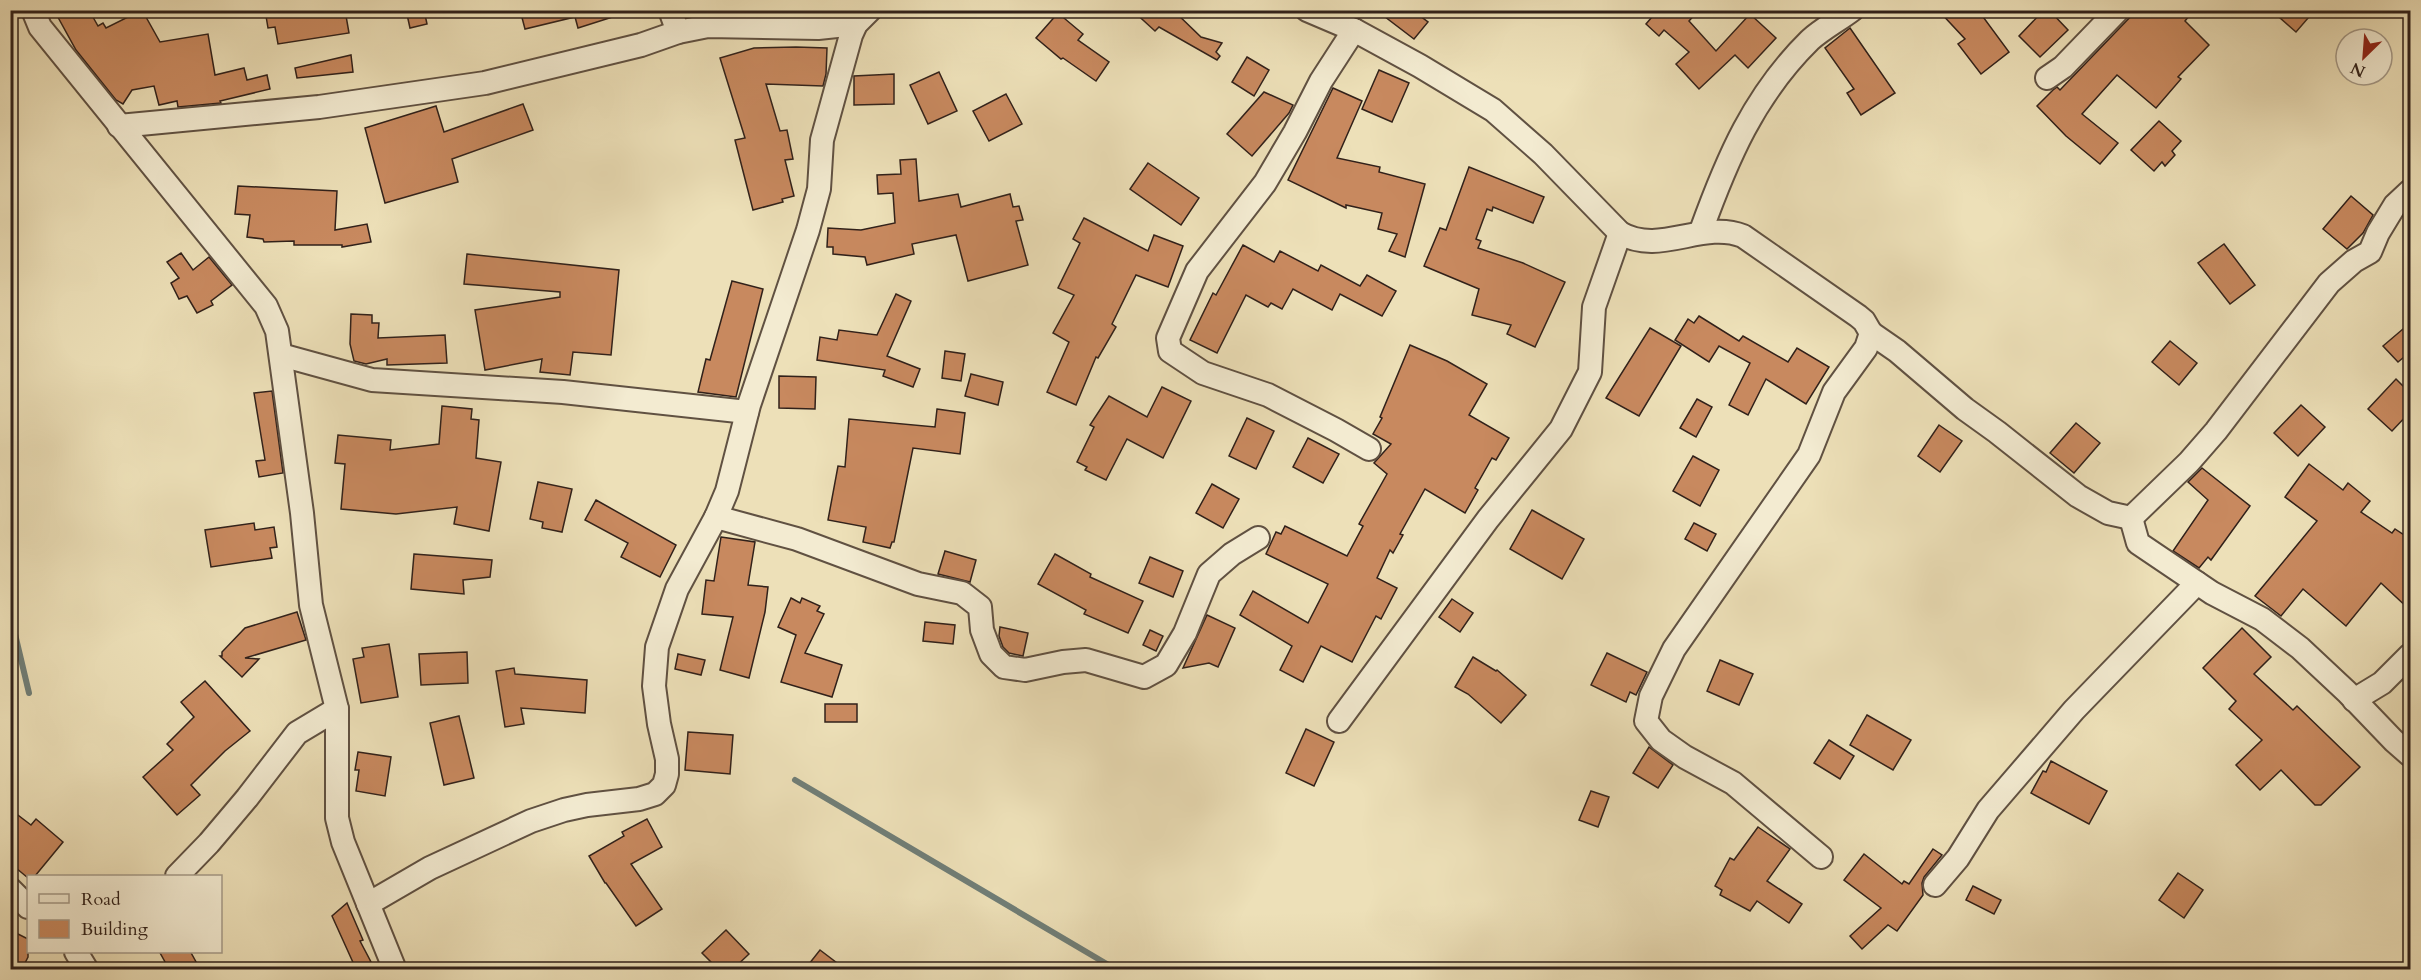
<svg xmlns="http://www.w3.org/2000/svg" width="2421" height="980" viewBox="0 0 2421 980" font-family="Cardo,serif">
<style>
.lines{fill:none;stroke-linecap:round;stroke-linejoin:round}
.stream{stroke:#707e77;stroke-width:6}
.building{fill:#c8895f;stroke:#31211a;stroke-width:1.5}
.minor-casing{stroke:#605142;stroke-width:26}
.minor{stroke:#f3ebd1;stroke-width:22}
</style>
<rect width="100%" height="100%" fill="#ede0b8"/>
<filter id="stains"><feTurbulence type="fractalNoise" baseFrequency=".00333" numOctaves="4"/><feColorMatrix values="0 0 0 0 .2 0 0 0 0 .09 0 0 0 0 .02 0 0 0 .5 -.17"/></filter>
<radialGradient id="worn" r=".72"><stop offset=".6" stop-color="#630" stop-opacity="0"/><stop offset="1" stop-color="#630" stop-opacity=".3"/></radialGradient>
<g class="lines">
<!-- stream -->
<g class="stream">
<polyline points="10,613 29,693"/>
<polyline points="795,780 1117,970"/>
</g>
</g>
<!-- building -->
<g class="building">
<polygon points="54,10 89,10 98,26 103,23 106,28 142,10 160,42 208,34 215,75 244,68 247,80 267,75 270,89 220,101 221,103 178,107 177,101 159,105 154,86 132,90 123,104 116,100 76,50"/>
<polygon points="265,10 345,10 349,33 278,44 275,27 268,28"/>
<polygon points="406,10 424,10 427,24 410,28"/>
<polygon points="520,10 621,10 622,14 578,28 575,17 525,29"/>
<polygon points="1132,10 1173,10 1201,37 1222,43 1216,52 1220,56 1217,60 1159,27 1155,31"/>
<polygon points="1376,10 1412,10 1428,22 1414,39"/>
<polygon points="1658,10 1699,10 1689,21 1716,51 1750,14 1776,38 1748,68 1735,55 1699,89 1676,64 1689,52 1664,30 1659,36 1646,24"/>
<polygon points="1938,10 1978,10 2009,52 1981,74 1958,44 1965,39"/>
<polygon points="2044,10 2049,10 2068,30 2040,57 2019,36"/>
<polygon points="2137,10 2194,10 2185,21 2209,45 2178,77 2181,79 2156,108 2117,75 2082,114 2118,143 2100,164 2066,136 2037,106 2053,90 2057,87 2060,90"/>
<polygon points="2271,10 2315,10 2296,32"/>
<polygon points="1058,13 1083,34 1078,40 1109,62 1096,81 1063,58 1061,59 1036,38"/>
<polygon points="1850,28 1895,93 1861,115 1847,93 1854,89 1825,48"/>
<polygon points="796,47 827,48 826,74 823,86 766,84 780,131 787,130 793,159 785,160 794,196 782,199 783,202 753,210 735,140 745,138 720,58 754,48"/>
<polygon points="351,55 353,72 297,78 295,68"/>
<polygon points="1247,57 1269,70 1254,96 1232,82"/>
<polygon points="1379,70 1409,83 1392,122 1362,109"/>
<polygon points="939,72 957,111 928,124 910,85"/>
<polygon points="894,74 894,104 854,105 854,76"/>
<polygon points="1333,88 1362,101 1337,158 1380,167 1379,172 1425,184 1405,257 1389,251 1397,234 1378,229 1382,213 1346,205 1346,208 1288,180"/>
<polygon points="1264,92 1293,105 1289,113 1252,156 1227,134"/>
<polygon points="1006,94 1022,124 989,141 973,111"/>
<polygon points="523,104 533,130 452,159 458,182 385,203 365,128 436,106 444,132"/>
<polygon points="2159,121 2181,141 2172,151 2175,155 2165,166 2162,162 2154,171 2131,150"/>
<polygon points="916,159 919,201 958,194 961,207 1010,194 1013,207 1019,206 1023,220 1016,221 1028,265 968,281 956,235 912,244 914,254 867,265 865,257 833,254 833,247 827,247 828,228 861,230 895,223 893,193 878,194 877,175 901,174 900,160"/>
<polygon points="1148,163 1199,198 1181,225 1130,189"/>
<polygon points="1469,167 1544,197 1533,223 1493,207 1492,211 1487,209 1476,239 1481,241 1478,248 1523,263 1565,282 1535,347 1507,334 1511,325 1472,315 1479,289 1424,266 1440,228 1446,230"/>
<polygon points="238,186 337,191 335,230 367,224 371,242 342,247 342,245 294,245 294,241 264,242 263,239 247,237 250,215 235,214"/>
<polygon points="2351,196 2373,215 2363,233 2347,249 2323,229"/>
<polygon points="1084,218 1148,251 1154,235 1183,246 1168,287 1136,275 1112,324 1116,327 1098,358 1096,357 1076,405 1047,392 1069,342 1053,333 1074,295 1058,288 1080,243 1073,239"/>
<polygon points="2224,244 2255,285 2230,304 2198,263"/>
<polygon points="1243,245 1274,262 1280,251 1318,271 1321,265 1360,286 1367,275 1396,291 1382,316 1340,294 1332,310 1293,289 1282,309 1271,303 1268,307 1246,295 1217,353 1190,340 1213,293 1216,295"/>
<polygon points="181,253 193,270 209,257 232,285 211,301 213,305 197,313 187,296 179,299 171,283 179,278 167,262"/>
<polygon points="467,254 619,270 611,355 573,352 570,375 540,372 542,359 485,370 475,310 560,297 560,292 464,284"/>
<polygon points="732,281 763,289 736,397 698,392 706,359 710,360"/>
<polygon points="896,294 911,301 887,356 920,369 913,387 883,376 885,370 817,360 820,337 837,340 839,330 877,335"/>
<polygon points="351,314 372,315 372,323 379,323 378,338 445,335 447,363 387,365 387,359 366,364 354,361 350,344"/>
<polygon points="1699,316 1739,341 1743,336 1788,362 1797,348 1829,367 1806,404 1766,379 1748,415 1729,405 1750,363 1719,346 1709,362 1675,340 1688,319 1694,323"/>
<polygon points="2410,323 2410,352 2398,362 2383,346"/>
<polygon points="1650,328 1681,346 1639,416 1606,398"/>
<polygon points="2170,341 2197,363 2179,385 2152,362"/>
<polygon points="1410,345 1447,361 1487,384 1469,415 1509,438 1496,460 1492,458 1475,488 1478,490 1465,513 1425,489 1400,534 1403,535 1393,553 1390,550 1377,578 1397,588 1381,619 1376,616 1352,662 1321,646 1303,682 1280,670 1292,646 1240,615 1253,591 1308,623 1328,584 1266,554 1276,532 1281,534 1285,526 1347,556 1363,526 1359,524 1387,474 1374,463 1391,444 1373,434 1382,418 1380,417"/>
<polygon points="945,351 965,354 961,381 942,378"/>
<polygon points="971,374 1003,382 998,405 965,396"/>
<polygon points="779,376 816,377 815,409 779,408"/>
<polygon points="2396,379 2410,393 2410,412 2392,431 2368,409"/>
<polygon points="1162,387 1191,401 1163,458 1127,439 1106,480 1085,470 1087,467 1077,462 1094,427 1090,425 1109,396 1147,417"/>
<polygon points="272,391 283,473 259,477 256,461 265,460 254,393"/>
<polygon points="1697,399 1712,407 1696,437 1680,428"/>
<polygon points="2301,405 2325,427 2298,456 2274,433"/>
<polygon points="442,406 472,409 471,419 479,420 476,458 501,462 489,531 454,524 457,507 396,514 341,509 345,464 335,463 338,435 391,440 390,450 439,444"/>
<polygon points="937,409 965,413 960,454 913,448 894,542 892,542 890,548 863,542 866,527 828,520 838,466 845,467 849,419 935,427"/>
<polygon points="1247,418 1274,431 1256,469 1229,456"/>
<polygon points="2076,423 2100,443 2074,473 2050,453"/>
<polygon points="1939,425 1962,441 1940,472 1918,456"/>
<polygon points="1308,438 1339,454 1323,483 1293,467"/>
<polygon points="1693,456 1719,470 1700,506 1673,491"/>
<polygon points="2309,464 2343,490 2348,483 2370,501 2361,512 2392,533 2395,529 2410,539 2410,610 2381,583 2346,626 2303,589 2281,616 2255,596 2317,521 2285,497"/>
<polygon points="2202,468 2250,506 2211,560 2208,557 2199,568 2173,551 2208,500 2188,482"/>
<polygon points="538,482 572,489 562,532 542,528 543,522 530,519"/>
<polygon points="1212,484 1239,499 1223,528 1196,513"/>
<polygon points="596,500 676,545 660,577 621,557 628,543 585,520"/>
<polygon points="1532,510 1584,539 1562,579 1510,549"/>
<polygon points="254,523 255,530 274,527 277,547 270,548 272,558 211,567 205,530"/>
<polygon points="1694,523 1716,534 1707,551 1685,539"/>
<polygon points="721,537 755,542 748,585 768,587 765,612 749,678 720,670 733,617 702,614 706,580 714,581"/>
<polygon points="945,551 976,560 970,582 938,574"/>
<polygon points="414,554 492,560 490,577 463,580 464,594 411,589"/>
<polygon points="1055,554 1091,574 1090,577 1143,601 1128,633 1084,614 1086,610 1038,584"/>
<polygon points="1150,557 1183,571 1173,597 1139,583"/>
<polygon points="791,598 800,603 802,598 820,606 817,611 824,614 805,653 842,665 832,697 781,682 796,635 778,627"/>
<polygon points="1452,599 1473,613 1460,632 1439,617"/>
<polygon points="297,612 306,640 245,658 259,659 242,677 220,656 222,656 222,652 245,628"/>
<polygon points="1207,615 1235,628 1218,667 1209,663 1183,668"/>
<polygon points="925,622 955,625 953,644 923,641"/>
<polygon points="1000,627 1028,633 1023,656 1009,653 1003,647 999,636"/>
<polygon points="2242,628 2271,657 2254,674 2293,710 2297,706 2360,767 2321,805 2315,805 2281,770 2260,790 2236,765 2262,740 2229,709 2236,701 2203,668"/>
<polygon points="1150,630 1163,636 1156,651 1143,645"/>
<polygon points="389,644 398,697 361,703 353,659 364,657 362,648"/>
<polygon points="467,652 468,683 421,685 419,654"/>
<polygon points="1607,653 1647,672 1636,695 1630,692 1626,702 1591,685"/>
<polygon points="678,654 705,660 701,675 675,669"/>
<polygon points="1473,657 1496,671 1497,670 1526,695 1501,723 1468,694 1455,687"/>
<polygon points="1720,660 1753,674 1739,705 1707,691"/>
<polygon points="514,668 515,674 587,680 585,713 521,708 524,724 505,727 496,671"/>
<polygon points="205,681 250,731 225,751 191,785 200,795 177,815 143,777 173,750 167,744 194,717 181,702"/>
<rect x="825" y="704" width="32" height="18"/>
<polygon points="1867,715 1911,740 1893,770 1850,745"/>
<polygon points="459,716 474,778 444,785 430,723"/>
<polygon points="1306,729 1334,742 1314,786 1286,773"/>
<polygon points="688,732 733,735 730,774 685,770"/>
<polygon points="1829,740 1854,756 1840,779 1814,763"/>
<polygon points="1649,747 1673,765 1658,788 1633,773"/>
<polygon points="358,752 391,757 385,796 356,791 359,770 355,770"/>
<polygon points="2051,761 2107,791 2089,824 2031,793 2043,771 2046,772"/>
<polygon points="1591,791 1609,797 1598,827 1579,820"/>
<polygon points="10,809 31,825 36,819 63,842 35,876 28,876 28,878 10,863"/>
<polygon points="647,819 662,847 631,864 662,909 636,926 606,883 605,883 589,856 624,836 622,832"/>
<polygon points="1758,827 1790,849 1767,881 1802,904 1789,923 1757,901 1750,911 1720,895 1722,890 1715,886 1730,858 1734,860"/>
<polygon points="1933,849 1942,855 1924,877 1922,883 1923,895 1897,931 1888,925 1862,949 1850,936 1881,908 1844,880 1864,854 1902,884 1904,881 1909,884"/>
<polygon points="2178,873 2203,890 2184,918 2159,900"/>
<polygon points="1973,886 2001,900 1994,914 1966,900"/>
<polygon points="347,903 363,940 360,941 371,962 356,969 332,916"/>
<polygon points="10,930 28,939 28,957 22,969 10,969"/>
<polygon points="726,930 749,954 733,969 718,969 702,953"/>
<polygon points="820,950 845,969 805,969"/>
<polygon points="159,951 190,951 200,969 169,969"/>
</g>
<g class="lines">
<!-- minor casing -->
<g class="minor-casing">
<g id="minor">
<polyline points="33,10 40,27 266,306 277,331 302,513 311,605 337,709 337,818 343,842 395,970"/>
<polyline points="670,10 678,32"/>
<path d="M1307,10L1354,30L1420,66L1493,110L1543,154L1620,233C1660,256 1702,220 1743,236L1858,316L1864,321L1871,333L1866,348L1834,392L1809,455L1674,649L1651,696L1646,721L1661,740L1685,757L1733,783L1821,857"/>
<polyline points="1354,30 1321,81 1295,132 1265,183 1197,271 1168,338 1170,351 1203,373 1268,395 1336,430 1369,449"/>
<polyline points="2047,78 2063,67 2118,10"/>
<polyline points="119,126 319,107 485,83 641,45 678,32 708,26 818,28 856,24"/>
<path d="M1701,231C1727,159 1754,95 1810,40C1822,29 1839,20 1852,10"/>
<polyline points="1871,333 1897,351 1965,409 1997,432 2078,496 2108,513 2131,518 2189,462 2216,431 2329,283 2354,261 2370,252 2378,233 2395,205 2410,191"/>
<polyline points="281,355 372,380 563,392 747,412"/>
<polyline points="716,517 797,539 918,584 962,593 980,607 982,630 991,654 1004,667 1025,670 1063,662 1086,660 1144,677 1166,665 1185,633 1209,574 1232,554 1258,538"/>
<polyline points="2131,518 2138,543 2212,593 2262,619 2300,648 2347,692 2394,741 2410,755"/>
<polyline points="2354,700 2382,683 2410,655"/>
<polyline points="1339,721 1488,519 1561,429 1590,372 1594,307 1620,233"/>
<polyline points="177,876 209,843 247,798 297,733 337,709"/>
<polyline points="1935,885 1958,858 1988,810 2074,710 2197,583"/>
<polyline points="10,889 28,907"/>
<polyline points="368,904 430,868 531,821 564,810 587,805 639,799 655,794 664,785 667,774 667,759 659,724 654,686 657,647 677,589 716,517 727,491 749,405 808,230 819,189 822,140 851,35 856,24 870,10"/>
<polyline points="76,952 87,970"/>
</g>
</g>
<!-- minor -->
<use href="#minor" class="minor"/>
</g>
<!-- margin -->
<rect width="2421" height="980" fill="none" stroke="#ede0b8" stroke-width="36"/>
<rect x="12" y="12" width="2397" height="956" fill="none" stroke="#31211a" stroke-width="3"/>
<rect x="18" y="18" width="2385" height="944" fill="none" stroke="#31211a" stroke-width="1.5"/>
<!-- legend -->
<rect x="27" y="875" width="195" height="78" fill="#f3ebd1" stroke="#a59a88" stroke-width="1.5"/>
<rect x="39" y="894" width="30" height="9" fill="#f3ebd1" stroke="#a59a88" stroke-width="1.5"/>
<text x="81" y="905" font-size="18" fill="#31211a">Road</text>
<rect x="39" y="920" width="30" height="18" fill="#c8895f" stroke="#a59a88" stroke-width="1.5"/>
<text x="81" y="935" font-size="18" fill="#31211a">Building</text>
<!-- north arrow -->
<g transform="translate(2364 57) rotate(205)"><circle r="28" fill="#f3ebd1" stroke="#a59a88" stroke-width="1.5"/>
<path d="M0-4.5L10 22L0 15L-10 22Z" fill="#8f2418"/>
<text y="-9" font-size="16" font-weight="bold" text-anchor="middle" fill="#31211a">N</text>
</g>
<rect width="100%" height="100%" filter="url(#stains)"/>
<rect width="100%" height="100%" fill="url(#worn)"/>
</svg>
